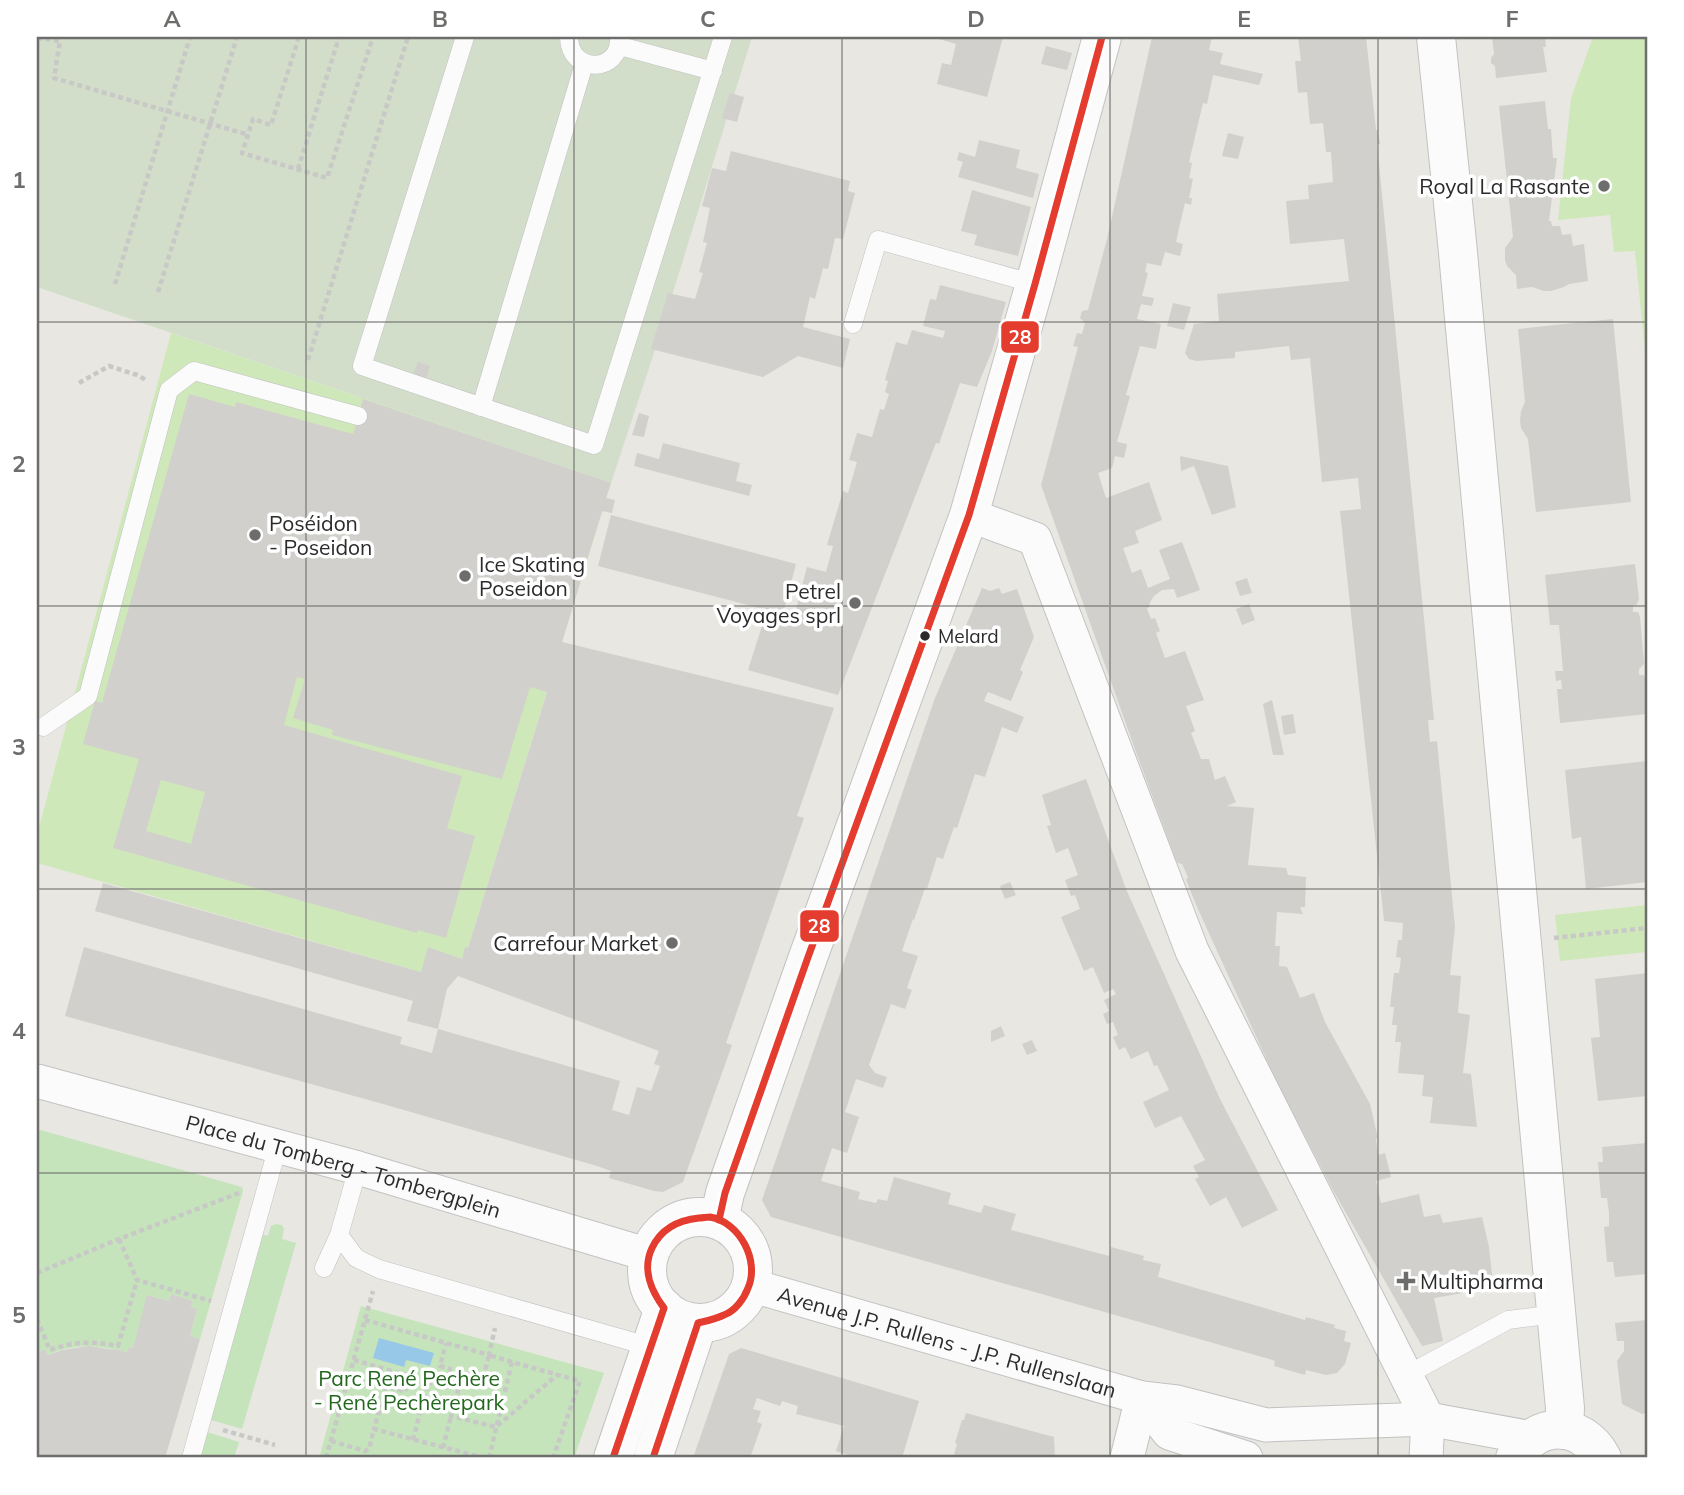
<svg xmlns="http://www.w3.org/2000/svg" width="1684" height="1495" viewBox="0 0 1684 1495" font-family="Mulish,sans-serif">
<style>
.green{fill:#c5e4bc}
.cemetery{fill:#d2dec9}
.pitch{fill:#cfe8b9}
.water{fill:#97c8e8}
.building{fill:#d1d0cc;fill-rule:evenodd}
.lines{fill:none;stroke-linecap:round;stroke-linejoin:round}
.service-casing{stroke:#c2c2c2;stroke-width:19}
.minor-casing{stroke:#c2c2c2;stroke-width:35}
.tertiary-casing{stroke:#c2c2c2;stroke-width:40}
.path{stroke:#c8c8c7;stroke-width:4.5;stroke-dasharray:5 3.5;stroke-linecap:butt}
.service{stroke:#fcfbfb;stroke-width:18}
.minor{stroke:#fcfbfb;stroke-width:33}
.tertiary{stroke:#fcfbfb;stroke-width:38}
.bus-1-casing{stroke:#fff;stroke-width:12}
.bus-1{stroke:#e43c2e;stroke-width:7}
.grid{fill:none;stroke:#6d6d6b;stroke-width:2;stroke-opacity:0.55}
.poi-dot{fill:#6d6d6b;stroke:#fff;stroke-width:2.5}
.bus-dot{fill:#2b2b2b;stroke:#fff;stroke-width:2.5}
.labels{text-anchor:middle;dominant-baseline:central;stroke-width:7;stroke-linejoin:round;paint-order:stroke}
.bus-label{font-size:19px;fill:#2b2b2b;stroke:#fff;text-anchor:start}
.poi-label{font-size:21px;fill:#2b2b2b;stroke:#fff;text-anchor:end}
.street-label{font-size:21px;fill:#2b2b2b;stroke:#fff}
.park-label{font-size:21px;fill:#21671c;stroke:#fff}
.line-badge{stroke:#fff;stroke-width:2.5}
.badge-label{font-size:19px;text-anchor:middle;font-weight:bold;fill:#fff}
.neatline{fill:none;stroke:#6d6d6b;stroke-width:2.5}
.grid-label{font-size:23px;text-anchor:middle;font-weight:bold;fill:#6d6d6b}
</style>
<rect width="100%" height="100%" fill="#e8e7e2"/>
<!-- green -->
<g class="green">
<path d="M37,1129L242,1187L243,1191L200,1339L190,1336L197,1309L191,1307L193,1301L171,1294L169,1301L148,1295L133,1348L129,1347L127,1352L116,1349L115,1350C92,1344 69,1345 48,1355L45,1349L37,1353Z"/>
<polygon points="276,1224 282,1225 284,1229 282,1239 296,1243 242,1429 211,1420 207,1432 239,1442 234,1458 198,1458 261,1234 268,1236 271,1226"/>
<polygon points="361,1306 604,1373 574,1458 319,1458"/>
</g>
<!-- cemetery -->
<polygon class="cemetery" points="37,37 752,37 657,344 611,483 37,287"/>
<!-- pitch -->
<g class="pitch">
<polygon points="1593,37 1647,37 1647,372 1635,251 1614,252 1610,215 1558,220 1571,98"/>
<polygon points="171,333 611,483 468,948 465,948 462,959 421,972 37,863 37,835"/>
<polygon points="1647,905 1647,952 1560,961 1555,915"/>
</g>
<!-- water -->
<polygon class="water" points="379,1338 434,1353 430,1366 406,1360 404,1367 373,1358"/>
<!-- building -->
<g class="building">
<polygon points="940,37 1003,37 987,97 937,84 942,63 951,65 956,44 939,39"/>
<polygon points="1152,37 1212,37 1209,50 1223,53 1220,64 1263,74 1259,85 1213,75 1207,104 1203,103 1189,162 1192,163 1189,178 1193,179 1189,198 1192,198 1191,205 1185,203 1179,228 1176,242 1183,244 1180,256 1165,252 1161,266 1147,263 1145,272 1148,273 1142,296 1154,298 1152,306 1141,304 1137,319 1161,324 1156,349 1140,346 1133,370 1126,395 1130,396 1117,442 1127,444 1124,458 1115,456 1112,468 1098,473 1106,498 1149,482 1162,520 1135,531 1139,543 1123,548 1132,573 1141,569 1148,588 1170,579 1159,550 1182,542 1200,590 1177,598 1174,589 1162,590 1154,596 1150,602 1149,607 1147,609 1151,619 1155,618 1160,631 1156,633 1165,658 1185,651 1204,700 1186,706 1195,731 1191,733 1201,759 1209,759 1215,780 1225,776 1236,802 1227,806 1254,808 1248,865 1286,868 1288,875 1306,877 1305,907 1300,907 1303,914 1277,912 1275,946 1280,946 1279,966 1287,967 1300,998 1314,993 1325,1022 1370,1104 1378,1138 1376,1139 1378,1155 1385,1153 1391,1177 1376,1181 1381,1203 1419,1194 1424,1217 1440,1214 1443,1223 1482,1217 1489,1247 1492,1275 1461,1280 1463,1293 1434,1298 1443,1341 1422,1346 1334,1192 1276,1080 1197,907 1186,880 1188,877 1182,864 1178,863 1176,860 1136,752 1041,485 1078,347 1073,346 1077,333 1082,334 1085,323 1080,318 1082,311 1088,310 1107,239"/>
<polygon points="1298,37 1366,37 1376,130 1378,130 1380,144 1377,144 1434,720 1428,720 1430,742 1437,741 1455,927 1450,975 1461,976 1458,1013 1470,1015 1463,1073 1471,1074 1477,1127 1430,1123 1433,1097 1422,1096 1424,1075 1398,1073 1401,1042 1395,1042 1397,1025 1392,1025 1394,1007 1390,1007 1394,973 1399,973 1401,958 1396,957 1398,940 1402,940 1403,923 1384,921 1340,511 1361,509 1358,478 1322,482 1310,358 1291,360 1289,346 1235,352 1235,358 1197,361 1189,359 1185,353 1194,324 1219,321 1217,294 1349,281 1344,239 1290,244 1286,201 1309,199 1308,185 1333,182 1331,152 1326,152 1323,123 1310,124 1307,92 1298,93 1295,61 1301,61"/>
<polygon points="1492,37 1545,37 1546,47 1543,47 1547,72 1496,78 1495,66 1491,63 1491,58 1494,54"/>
<polygon points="1046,46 1072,53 1067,70 1041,64"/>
<polygon points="730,93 744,97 737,122 722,118"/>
<polygon points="1545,101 1548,129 1551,129 1553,158 1557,158 1549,221 1551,221 1552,226 1560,226 1562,235 1571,234 1573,246 1584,244 1588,281 1569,284 1564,287 1551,291 1544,291 1532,287 1517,289 1516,275 1507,266 1505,260 1505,248 1513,237 1499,106"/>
<polygon points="1228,133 1244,137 1238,159 1222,156"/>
<polygon points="979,140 1020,150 1016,168 1039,174 1033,198 958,177 963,162 957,160 959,152 975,157"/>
<polygon points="731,151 850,181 848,191 855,193 843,239 835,238 828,269 823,268 815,299 810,297 803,327 850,339 843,368 798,356 763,377 651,349 668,293 695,299 703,273 699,272 707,243 703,242 710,208 702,206 712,168 726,171"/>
<polygon points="972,190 1031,207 1018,256 974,245 977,235 961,231"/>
<polygon points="940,285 1006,302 992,351 977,387 960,383 939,444 936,443 838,695 748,670 767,610 598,566 611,515 796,564 783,614 794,617 807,567 826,572 833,546 827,545 843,491 848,493 857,462 849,460 857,433 872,437 880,409 884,410 889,394 885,392 888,381 885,380 896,342 907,345 912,330 943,338 945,331 923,326 930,299 936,300"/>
<polygon points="1173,303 1191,307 1184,330 1167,326"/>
<polygon points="1613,319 1631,502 1536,512 1528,439 1521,428 1520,421 1521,411 1525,402 1518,329"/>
<polygon points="418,362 430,366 426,379 413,375"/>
<path d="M189,394L235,407L236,402L353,434L363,399L611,483L606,498L615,500L612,513L602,511L562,642L834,708L797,816L804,818L726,1043L732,1045L683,1182L663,1192L654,1191L609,1178L611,1171L597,1166L383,1104L65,1016L84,947L402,1037L400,1044L432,1053L438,1029L620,1081L612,1110L629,1115L637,1087L651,1091L660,1066L654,1064L659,1051L458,976L447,989L438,1029L407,1021L413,1001L95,911L103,883L421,972L428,947L462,959L465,947L468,948L547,692L530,687L502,779L332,735L333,730L293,718L305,679L297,677L284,725L462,776L447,828L475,836L446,938L418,930L417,933L113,848L139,759L83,744L95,701L102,703ZM161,780L205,792L191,844L146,831Z"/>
<polygon points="639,413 649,416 644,437 632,435"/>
<polygon points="663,443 740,463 736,481 752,485 749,496 634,466 637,453 659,459"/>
<polygon points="1180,456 1228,466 1236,507 1212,515 1194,466 1181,471"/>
<polygon points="1635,564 1639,599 1637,604 1633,606 1633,612 1638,612 1640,617 1644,664 1639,669 1639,675 1644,675 1646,680 1647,714 1560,723 1557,689 1562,689 1561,680 1556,681 1555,671 1563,671 1559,625 1550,625 1545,575"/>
<polygon points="1247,578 1252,593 1240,596 1235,582"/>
<polygon points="982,588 990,591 999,588 1002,594 1017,589 1034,637 1020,670 1023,672 1011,701 988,692 984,701 1024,717 1017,733 1002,727 985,777 975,774 957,828 954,827 943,859 937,857 927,889 925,888 914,920 913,919 902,951 918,956 907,988 912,990 905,1009 891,1004 869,1065 875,1073 887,1077 883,1088 856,1079 845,1112 859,1117 847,1153 832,1148 821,1181 860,1192 858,1199 876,1203 878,1199 887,1201 894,1177 951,1193 948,1204 981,1213 984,1205 1016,1214 1011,1230 1109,1256 1111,1247 1144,1256 1143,1260 1161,1264 1158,1277 1305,1320 1306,1317 1335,1325 1334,1328 1346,1331 1344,1341 1351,1343 1345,1364 1337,1373 1326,1375 1306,1370 1305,1375 1274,1366 1275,1361 1269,1359 771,1217 762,1200 935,698"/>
<polygon points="1249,604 1255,620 1242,625 1236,609"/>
<polygon points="1272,700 1284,755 1273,755 1263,704"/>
<polygon points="1293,714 1296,733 1284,735 1281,716"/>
<polygon points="1647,761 1647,882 1586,889 1581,837 1572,839 1565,770"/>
<polygon points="1086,779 1126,889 1220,1099 1278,1210 1242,1228 1226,1197 1210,1206 1195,1179 1199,1177 1193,1166 1205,1160 1181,1116 1155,1128 1143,1102 1169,1090 1157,1065 1154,1066 1148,1051 1131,1059 1125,1047 1119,1050 1113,1037 1118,1035 1113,1022 1107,1024 1103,1014 1109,1011 1104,1000 1116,994 1113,989 1104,993 1093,967 1084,971 1061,917 1080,909 1075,895 1071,896 1065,880 1078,875 1068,848 1056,853 1047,826 1051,825 1042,795"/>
<polygon points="1010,882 1016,895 1005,899 1000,886"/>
<polygon points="1647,973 1647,1096 1598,1101 1591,1038 1600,1037 1595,979"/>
<polygon points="1001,1026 1005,1036 991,1042 991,1031"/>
<polygon points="1032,1040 1037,1051 1027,1055 1022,1044"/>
<polygon points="1647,1143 1647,1274 1615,1277 1613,1262 1607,1262 1604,1227 1609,1226 1609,1212 1607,1198 1601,1198 1598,1162 1603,1162 1602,1147"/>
<polygon points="171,1294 193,1301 191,1307 197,1309 190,1336 200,1339 165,1458 37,1458 37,1353 45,1349 48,1355 62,1350 89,1346 115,1350 115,1349 127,1352 129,1347 133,1348 147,1295 169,1301"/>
<polygon points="1647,1320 1647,1413 1642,1414 1622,1404 1617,1361 1624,1351 1624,1341 1617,1341 1615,1323"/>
<polygon points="741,1348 919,1401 902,1458 847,1458 848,1455 836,1451 844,1426 796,1414 798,1406 782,1401 780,1406 757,1398 753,1409 761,1411 757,1422 762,1424 750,1458 693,1458 729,1354"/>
<polygon points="966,1413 1054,1437 1055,1458 953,1458 957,1444 955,1443 962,1420 964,1420"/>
</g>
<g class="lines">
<!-- service casing -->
<g class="service-casing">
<g id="service">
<polyline points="465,37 362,366 594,445 723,37"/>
<path d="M569,37C569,74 621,74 619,37"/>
<polyline points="620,46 713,71"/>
<polyline points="853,324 878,240 1035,284"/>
<polyline points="481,407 584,64"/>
<polyline points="43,727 88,696 169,390 194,371 358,416"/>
<polyline points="339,1235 356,1258 379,1269 651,1347"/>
<polyline points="324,1268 339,1235 358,1168"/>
<polyline points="1407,1375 1508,1320 1556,1314"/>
<polyline points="191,1458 278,1146"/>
</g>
</g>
<!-- minor casing -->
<g class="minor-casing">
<g id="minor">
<polyline points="969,515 1035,539 1192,951 1428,1419 1426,1458"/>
<path id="s1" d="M37,1081L358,1168L649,1255"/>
<path id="s2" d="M750,1285L1142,1398L1177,1402L1266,1425L1428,1419L1532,1438"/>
<polyline points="1142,1398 1169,1433 1246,1458"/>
<polyline points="1127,1458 1142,1398"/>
</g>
</g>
<!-- tertiary casing -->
<g class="tertiary-casing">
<g id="tertiary">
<polyline points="1436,37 1457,242 1565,1408 1564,1430"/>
<circle cx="700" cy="1270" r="53"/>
<polyline points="719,1220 725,1193 807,960 969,515 1035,284 1102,37"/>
<polyline points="613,1458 664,1308"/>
<polyline points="653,1458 698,1323"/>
<path d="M1515,1458C1535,1420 1582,1420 1602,1458"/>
</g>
</g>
<!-- path -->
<g class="path">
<polyline points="299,37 271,125 253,119 242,153 327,178 373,37"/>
<polyline points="37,38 60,41 54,78 249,135"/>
<polyline points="298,169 339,37"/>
<polyline points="115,284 190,37"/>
<polyline points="158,292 237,37"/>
<polyline points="308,360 408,37"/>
<polyline points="79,383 109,366 137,375 148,381"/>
<polyline points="1554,938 1647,928"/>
<polyline points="119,1239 137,1280 211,1301"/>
<polyline points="37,1273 119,1239 239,1193"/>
<path d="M37,1319L50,1350C74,1341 94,1341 118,1346L137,1280"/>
<polyline points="365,1320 489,1355 495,1328"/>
<polyline points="354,1360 409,1376 405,1392 386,1386 374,1429"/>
<polyline points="512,1362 489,1355 483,1378 463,1373 451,1416 496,1427 557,1375"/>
<polyline points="223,1430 275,1445"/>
<polyline points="413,1440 428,1382 445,1387 450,1369 440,1366 446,1343"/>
<polyline points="331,1441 365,1451 369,1449 374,1429 484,1458"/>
<polyline points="443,1448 451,1416"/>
<polyline points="326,1458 373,1291"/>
<polyline points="489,1458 512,1362 580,1381 553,1458"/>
</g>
<!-- service -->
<use href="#service" class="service"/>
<!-- minor -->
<use href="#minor" class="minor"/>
<!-- tertiary -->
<use href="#tertiary" class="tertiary"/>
<!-- bus-1 casing -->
<g class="bus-1-casing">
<g id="bus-1">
<polyline points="719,1220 725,1193 807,960 969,515 1035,284 1102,37"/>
<path d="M613,1458L664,1308C651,1291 642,1269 652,1248C661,1229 679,1220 699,1218C703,1218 706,1217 710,1217C740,1222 760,1261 748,1288C744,1299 735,1311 724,1315C716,1319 706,1321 698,1323L653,1458"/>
</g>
</g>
<!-- bus-1 -->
<use href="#bus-1" class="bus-1"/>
</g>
<!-- grid -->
<path class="grid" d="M306,37V1458M574,37V1458M842,37V1458M1110,37V1458M1378,37V1458M37,322H1647M37,606H1647M37,889H1647M37,1173H1647"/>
<!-- markers -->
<g class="poi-dot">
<circle cx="1604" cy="186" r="7"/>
<circle cx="255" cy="535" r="7"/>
<circle cx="465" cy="576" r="7"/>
<circle cx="855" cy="603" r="7"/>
<circle cx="672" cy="943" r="7"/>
<path d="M1402.5 1270.5h7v7h7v7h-7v7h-7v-7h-7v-7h7z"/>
</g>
<circle class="bus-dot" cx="925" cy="636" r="6"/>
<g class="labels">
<!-- bus labels -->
<g class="bus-label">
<text x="938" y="636">Melard</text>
</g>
<!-- poi labels -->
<g class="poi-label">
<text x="1590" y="186">Royal La Rasante</text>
<text x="269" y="523" text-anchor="start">Poséidon<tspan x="269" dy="24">- Poseidon</tspan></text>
<text x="479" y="564" text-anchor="start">Ice Skating<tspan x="479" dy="24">Poseidon</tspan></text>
<text x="841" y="591">Petrel<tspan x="841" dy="24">Voyages sprl</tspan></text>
<text x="658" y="943">Carrefour Market</text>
<text x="1420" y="1281" text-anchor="start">Multipharma</text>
</g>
<!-- street labels -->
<g class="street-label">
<text stroke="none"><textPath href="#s1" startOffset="318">Place du Tomberg - Tombergplein</textPath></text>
<text stroke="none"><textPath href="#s2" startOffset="205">Avenue J.P. Rullens - J.P. Rullenslaan</textPath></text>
</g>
<!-- park labels -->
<g class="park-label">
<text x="409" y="1378">Parc René Pechère<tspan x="409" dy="24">- René Pechèrepark</tspan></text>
</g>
</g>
<g class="line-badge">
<rect x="1000" y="320" width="40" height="34" rx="7" fill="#e43c2e"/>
<rect x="799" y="909" width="41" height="34" rx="7" fill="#e43c2e"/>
</g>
<g class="badge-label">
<text x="1020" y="344">28</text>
<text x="819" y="933">28</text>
</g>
<!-- border -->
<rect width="1684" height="1495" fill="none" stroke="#ffffff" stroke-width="77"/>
<rect x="38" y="38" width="1608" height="1418" class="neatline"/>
<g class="grid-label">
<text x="172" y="27">A</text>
<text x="440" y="27">B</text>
<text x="708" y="27">C</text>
<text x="976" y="27">D</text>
<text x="1244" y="27">E</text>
<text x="1512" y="27">F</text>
<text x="19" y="188">1</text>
<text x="19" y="472">2</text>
<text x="19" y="755">3</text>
<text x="19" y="1039">4</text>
<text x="19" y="1323">5</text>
</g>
</svg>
